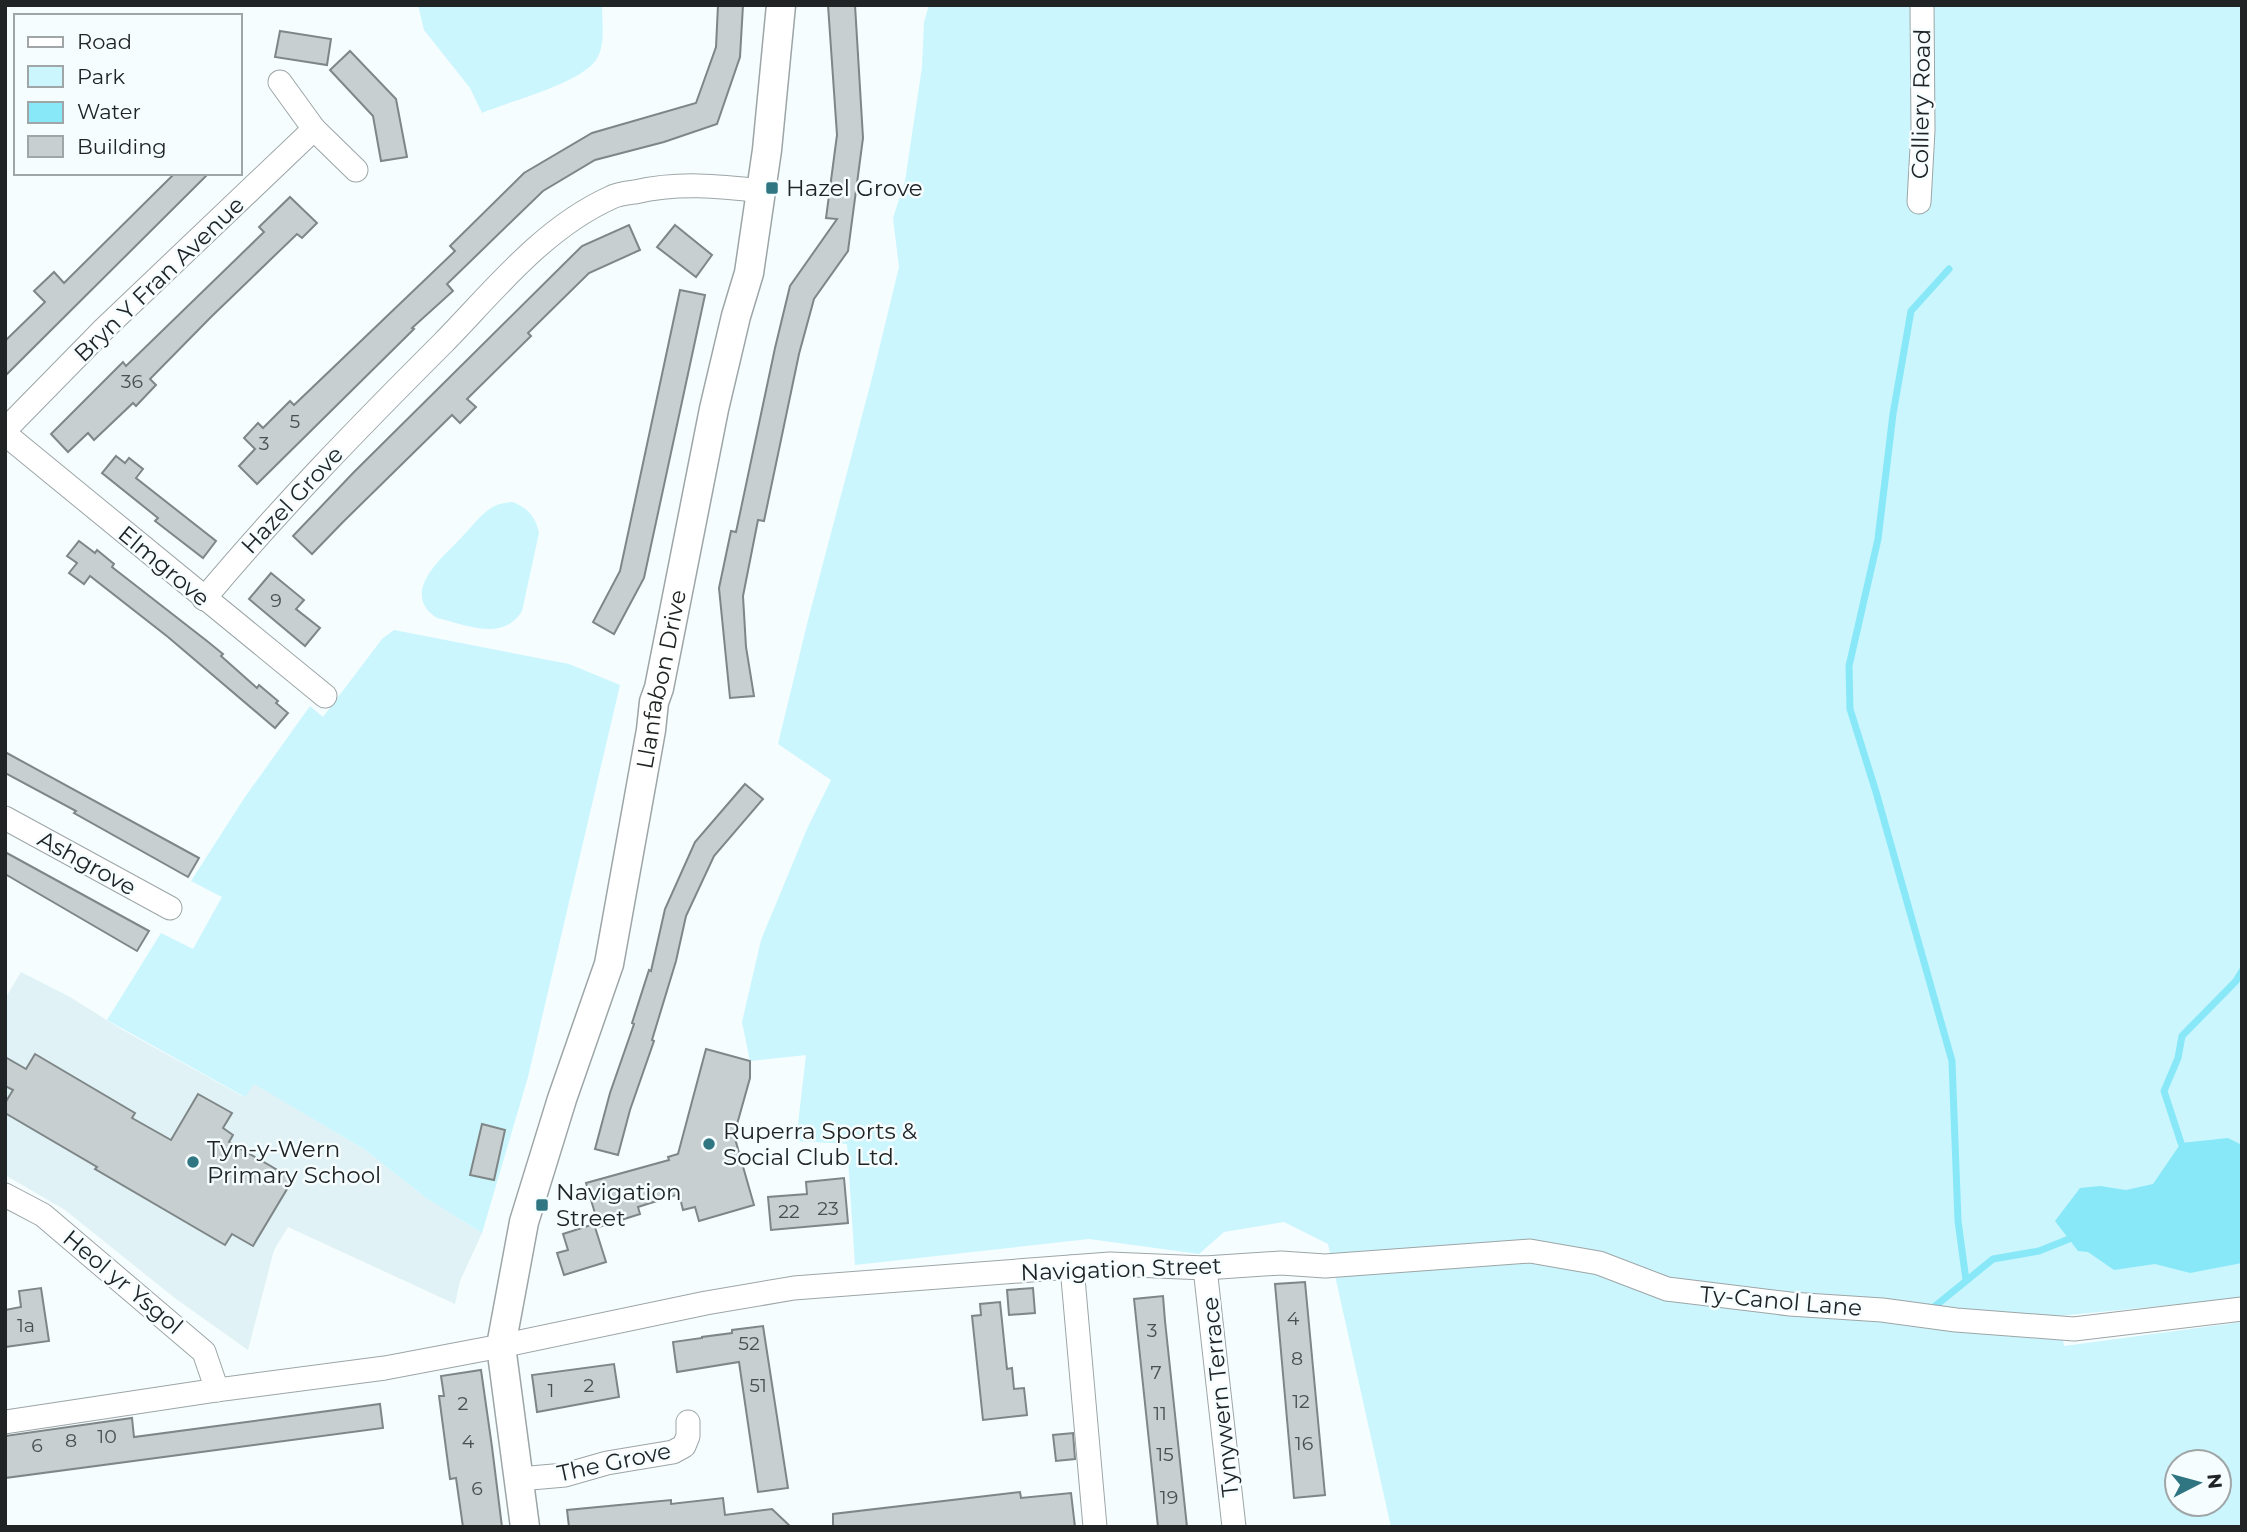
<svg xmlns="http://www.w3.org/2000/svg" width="2247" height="1532" viewBox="0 0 2247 1532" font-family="Montserrat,sans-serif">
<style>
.built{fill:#e0f2f5}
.green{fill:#cbf6fe;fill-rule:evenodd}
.water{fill:#89e8f8}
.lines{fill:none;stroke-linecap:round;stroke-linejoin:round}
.stream{stroke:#89e8f8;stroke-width:7}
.building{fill:#c7cfd1;stroke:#7e8687;stroke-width:2}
.minor-casing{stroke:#9da5a6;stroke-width:25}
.tertiary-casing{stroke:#9da5a6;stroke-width:31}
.minor{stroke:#fff;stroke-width:23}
.tertiary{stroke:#fff;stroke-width:28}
.poi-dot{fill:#2f7682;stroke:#f5fdff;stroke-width:2.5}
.labels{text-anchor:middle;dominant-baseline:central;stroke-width:5;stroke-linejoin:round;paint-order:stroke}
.number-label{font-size:19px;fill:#4a4f4f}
.street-label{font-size:23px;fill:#212424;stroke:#f5fdff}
.poi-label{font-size:23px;fill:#212424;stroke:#f5fdff;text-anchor:start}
</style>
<rect width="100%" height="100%" fill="#f5fdff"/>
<!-- built -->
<polygon class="built" points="21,972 70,997 121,1029 244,1097 253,1083 364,1149 426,1198 482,1233 460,1281 455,1304 288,1227 274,1250 248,1350 176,1299 65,1210 5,1175 5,999"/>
<!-- green -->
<g class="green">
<path d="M418,5H602C602,22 606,45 596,60C579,84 510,101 482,113L470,88L424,30Z"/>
<path d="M929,5H2242V1298L2059,1316L2064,1346L2242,1322V1527H1391L1328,1244L1284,1222L1224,1232L1199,1254L1089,1239L855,1265L847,1144L796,1141L806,1055L750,1061L742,1022L761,940L807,829L831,780L778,744L808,620L872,378L899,267L893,218L905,181L922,67L924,22ZM2177,1462H2219V1504H2177Z"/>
<path d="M512,502C527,507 536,517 539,533L522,611C503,642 467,625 437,618C399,593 442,558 460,539C470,529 480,515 491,508C497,504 505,503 512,502Z"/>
<polygon points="394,630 569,664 620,685 528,1077 482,1233 426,1198 364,1149 254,1084 245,1097 107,1020 161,933 193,949 222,897 191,881 245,797 310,706 323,717 382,639"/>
</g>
<!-- water -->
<polygon class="water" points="2228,1138 2242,1145 2242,1263 2190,1273 2155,1264 2114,1270 2088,1252 2078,1251 2055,1221 2080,1188 2100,1186 2126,1190 2153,1184 2181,1143"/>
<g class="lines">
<!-- stream -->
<g class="stream">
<polyline points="1949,269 1911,311 1893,414 1878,539 1849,666 1850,709 1876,792 1952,1061 1958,1221 1966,1280"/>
<polyline points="2181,1143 2164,1091 2178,1058 2182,1036 2236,981 2242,971"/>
<polyline points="1934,1307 1993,1259 2039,1251 2069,1239"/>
</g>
</g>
<!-- building -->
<g class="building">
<polygon points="718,5 743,5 740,57 717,124 664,142 595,160 543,191 447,284 453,291 412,328 414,329 257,484 239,466 255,449 244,438 258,423 263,428 290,401 294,405 455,251 450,246 524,173 592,133 696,103 716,47"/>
<polygon points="828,5 855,5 863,138 848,251 814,299 799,354 764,521 758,520 743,596 746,647 754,696 730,698 719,588 731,531 736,532 775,348 790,286 837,219 826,218 837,135"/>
<polygon points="280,31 331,39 327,65 275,57"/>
<polygon points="350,51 396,99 407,157 381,161 373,116 330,70"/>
<polygon points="175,173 209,173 5,376 5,341 45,302 34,291 54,272 64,283"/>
<polygon points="290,197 317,223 302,238 297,234 211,317 150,379 156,385 136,406 133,403 94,440 88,433 68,452 51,434 123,362 126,366 264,232 259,227"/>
<polygon points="629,225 640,250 589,273 528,333 531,336 467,399 476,407 460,423 452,415 343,522 312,554 293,536 354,472 582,246"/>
<polygon points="675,225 712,255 696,277 657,247"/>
<polygon points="680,290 705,295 644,578 614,634 593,622 620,571"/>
<polygon points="116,456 125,463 129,458 143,469 136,478 216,541 203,558 155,521 158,518 102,473"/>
<polygon points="79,541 95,553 97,550 114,564 112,567 207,641 223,654 221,656 257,688 259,685 278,701 276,703 288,713 275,728 168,637 90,576 84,584 69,573 77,563 67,556"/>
<polygon points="271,573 304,600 296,609 320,628 305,646 249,599"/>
<polygon points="5,752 199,858 188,877 74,813 76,811 5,773"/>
<polygon points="745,784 763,799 714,856 686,916 676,961 652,1040 654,1041 630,1110 618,1155 595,1149 610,1093 634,1024 632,1023 649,970 651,971 665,909 695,842"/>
<polygon points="5,852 149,931 137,951 5,874"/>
<polygon points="706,1049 750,1061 750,1078 734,1135 754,1205 699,1221 695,1207 683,1210 679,1194 638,1207 640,1214 599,1227 586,1183 669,1160 668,1157 678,1154"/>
<polygon points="35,1054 135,1113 132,1118 171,1140 198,1094 232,1113 223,1128 233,1135 229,1142 293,1179 253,1246 232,1234 225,1245 95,1169 97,1167 5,1113 5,1103 13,1090 5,1086 5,1057 26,1069"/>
<polygon points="482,1124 505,1130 494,1180 470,1175"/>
<polygon points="844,1178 848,1223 771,1230 768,1197 807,1194 806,1182"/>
<polygon points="594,1224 606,1262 564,1275 557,1253 568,1250 563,1234"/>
<polygon points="1305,1282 1325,1495 1294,1498 1275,1284"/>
<polygon points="41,1288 49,1341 5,1347 5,1310 21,1307 19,1291"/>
<polygon points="1033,1288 1035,1313 1009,1315 1007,1290"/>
<polygon points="1163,1296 1165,1321 1187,1527 1158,1527 1134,1299"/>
<polygon points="1000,1302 1007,1369 1012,1368 1014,1389 1024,1388 1027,1415 983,1420 972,1316 981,1315 980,1304"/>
<polygon points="763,1326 788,1488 758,1492 739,1362 677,1372 673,1342 702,1338 702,1337 732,1333 732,1330"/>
<polygon points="614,1364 619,1397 537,1412 532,1375"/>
<polygon points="481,1370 492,1447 502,1527 463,1527 456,1478 450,1479 439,1396 444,1396 441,1376"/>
<polygon points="380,1404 383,1428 5,1478 5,1436 132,1418 134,1437"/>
<polygon points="1073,1433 1075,1459 1056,1461 1053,1435"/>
<polygon points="1020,1492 1021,1498 1071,1493 1075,1527 833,1527 833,1514"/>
<polygon points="723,1498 725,1515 772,1509 791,1527 569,1527 567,1510 671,1500 671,1504"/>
</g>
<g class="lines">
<!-- minor casing -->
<g class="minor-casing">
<g id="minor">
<polyline points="280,82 314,129 356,170"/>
<polyline points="1919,202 1923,130 1922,5"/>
<polyline points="5,430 104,329 314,129"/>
<polyline points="5,434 325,696"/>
<path d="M204,599C279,509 360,426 443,343C493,292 542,229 610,198C617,194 627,193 635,192C678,182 719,186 762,191"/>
<polyline points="5,818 170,908"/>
<polyline points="5,1195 43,1215 204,1352 217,1390"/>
<polyline points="1072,1267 1095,1527"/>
<polyline points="1205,1268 1234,1527"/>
<polyline points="5,1422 217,1390 385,1368 501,1346 706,1303 794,1288 1110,1264 1205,1268 1281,1263 1325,1266 1530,1251 1599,1263 1667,1289 1790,1304 1882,1310 1956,1320 2074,1329 2242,1309"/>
<polyline points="519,1479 565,1475 607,1463 673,1452 684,1446 688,1436 688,1422"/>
</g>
</g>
<!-- tertiary casing -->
<g class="tertiary-casing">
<g id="tertiary">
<path id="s1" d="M525,1527L501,1346L524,1222L562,1099L609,964L651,730L654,702L659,688L714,409L736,316L749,273L767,150L781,5"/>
</g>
</g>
<!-- minor -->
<use href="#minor" class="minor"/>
<!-- tertiary -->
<use href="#tertiary" class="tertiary"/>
</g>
<!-- markers -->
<g class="poi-dot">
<rect x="765" y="181" width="14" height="14" rx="3.5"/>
<circle cx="709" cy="1144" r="7"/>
<circle cx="193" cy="1162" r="7"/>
<rect x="535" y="1198" width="14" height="14" rx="3.5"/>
</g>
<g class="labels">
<!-- number labels -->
<g class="number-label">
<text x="132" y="381">36</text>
<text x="295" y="421">5</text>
<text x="264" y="443">3</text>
<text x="276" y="600">9</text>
<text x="828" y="1208">23</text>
<text x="789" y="1211">22</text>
<text x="1293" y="1318">4</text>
<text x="26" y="1325">1a</text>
<text x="1152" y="1330">3</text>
<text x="749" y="1343">52</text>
<text x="1297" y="1358">8</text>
<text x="1156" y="1372">7</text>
<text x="589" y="1385">2</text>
<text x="758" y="1385">51</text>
<text x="551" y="1390">1</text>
<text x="1301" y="1401">12</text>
<text x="463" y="1403">2</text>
<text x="1160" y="1413">11</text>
<text x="107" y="1436">10</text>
<text x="71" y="1440">8</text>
<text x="468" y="1441">4</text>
<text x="1304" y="1443">16</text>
<text x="37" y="1445">6</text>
<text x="1165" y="1454">15</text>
<text x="477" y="1488">6</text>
<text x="1169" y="1497">19</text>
</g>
<!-- street labels -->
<g class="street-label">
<text transform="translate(1921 104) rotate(-89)">Colliery Road</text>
<text transform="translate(159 279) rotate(-44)">Bryn Y Fran Avenue</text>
<text transform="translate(292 500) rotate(-47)">Hazel Grove</text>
<text transform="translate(164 566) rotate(40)">Elmgrove</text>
<text stroke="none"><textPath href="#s1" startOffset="870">Llanfabon Drive</textPath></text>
<text transform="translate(87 863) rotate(29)">Ashgrove</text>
<text transform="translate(1121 1269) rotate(-2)">Navigation Street</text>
<text transform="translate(123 1282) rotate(40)">Heol yr Ysgol</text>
<text transform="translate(1781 1301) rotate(5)">Ty-Canol Lane</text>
<text transform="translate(1220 1397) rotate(-96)">Tynywern Terrace</text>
<text transform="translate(614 1462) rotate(-12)">The Grove</text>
</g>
<!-- poi labels -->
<g class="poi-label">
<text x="786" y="188">Hazel Grove</text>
<text x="723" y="1131">Ruperra Sports &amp;<tspan x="723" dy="26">Social Club Ltd.</tspan></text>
<text x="207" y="1149">Tyn-y-Wern<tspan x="207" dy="26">Primary School</tspan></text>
<text x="556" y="1192">Navigation<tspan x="556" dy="26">Street</tspan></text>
</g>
</g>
<!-- border -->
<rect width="2247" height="1532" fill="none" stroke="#212424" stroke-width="14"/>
<!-- legend -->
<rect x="14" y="14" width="228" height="161" fill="#f5fdff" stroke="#a0a6a7" stroke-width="2"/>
<rect x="28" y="37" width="35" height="10" fill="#ffffff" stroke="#a0a6a7" stroke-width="2"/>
<text x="77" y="49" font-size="21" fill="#212424">Road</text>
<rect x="28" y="66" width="35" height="21" fill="#cbf6fe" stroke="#a0a6a7" stroke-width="2"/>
<text x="77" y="84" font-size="21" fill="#212424">Park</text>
<rect x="28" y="102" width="35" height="21" fill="#89e8f8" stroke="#a0a6a7" stroke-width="2"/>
<text x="77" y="119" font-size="21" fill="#212424">Water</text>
<rect x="28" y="136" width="35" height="21" fill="#c7cfd1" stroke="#a0a6a7" stroke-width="2"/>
<text x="77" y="154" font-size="21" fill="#212424">Building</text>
<!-- north arrow -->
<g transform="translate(2198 1483) rotate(84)"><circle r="33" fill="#f5fdff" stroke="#a0a6a7" stroke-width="2"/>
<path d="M0-5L12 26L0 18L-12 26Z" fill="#2f7682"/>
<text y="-10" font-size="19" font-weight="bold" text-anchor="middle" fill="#212424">N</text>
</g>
</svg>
